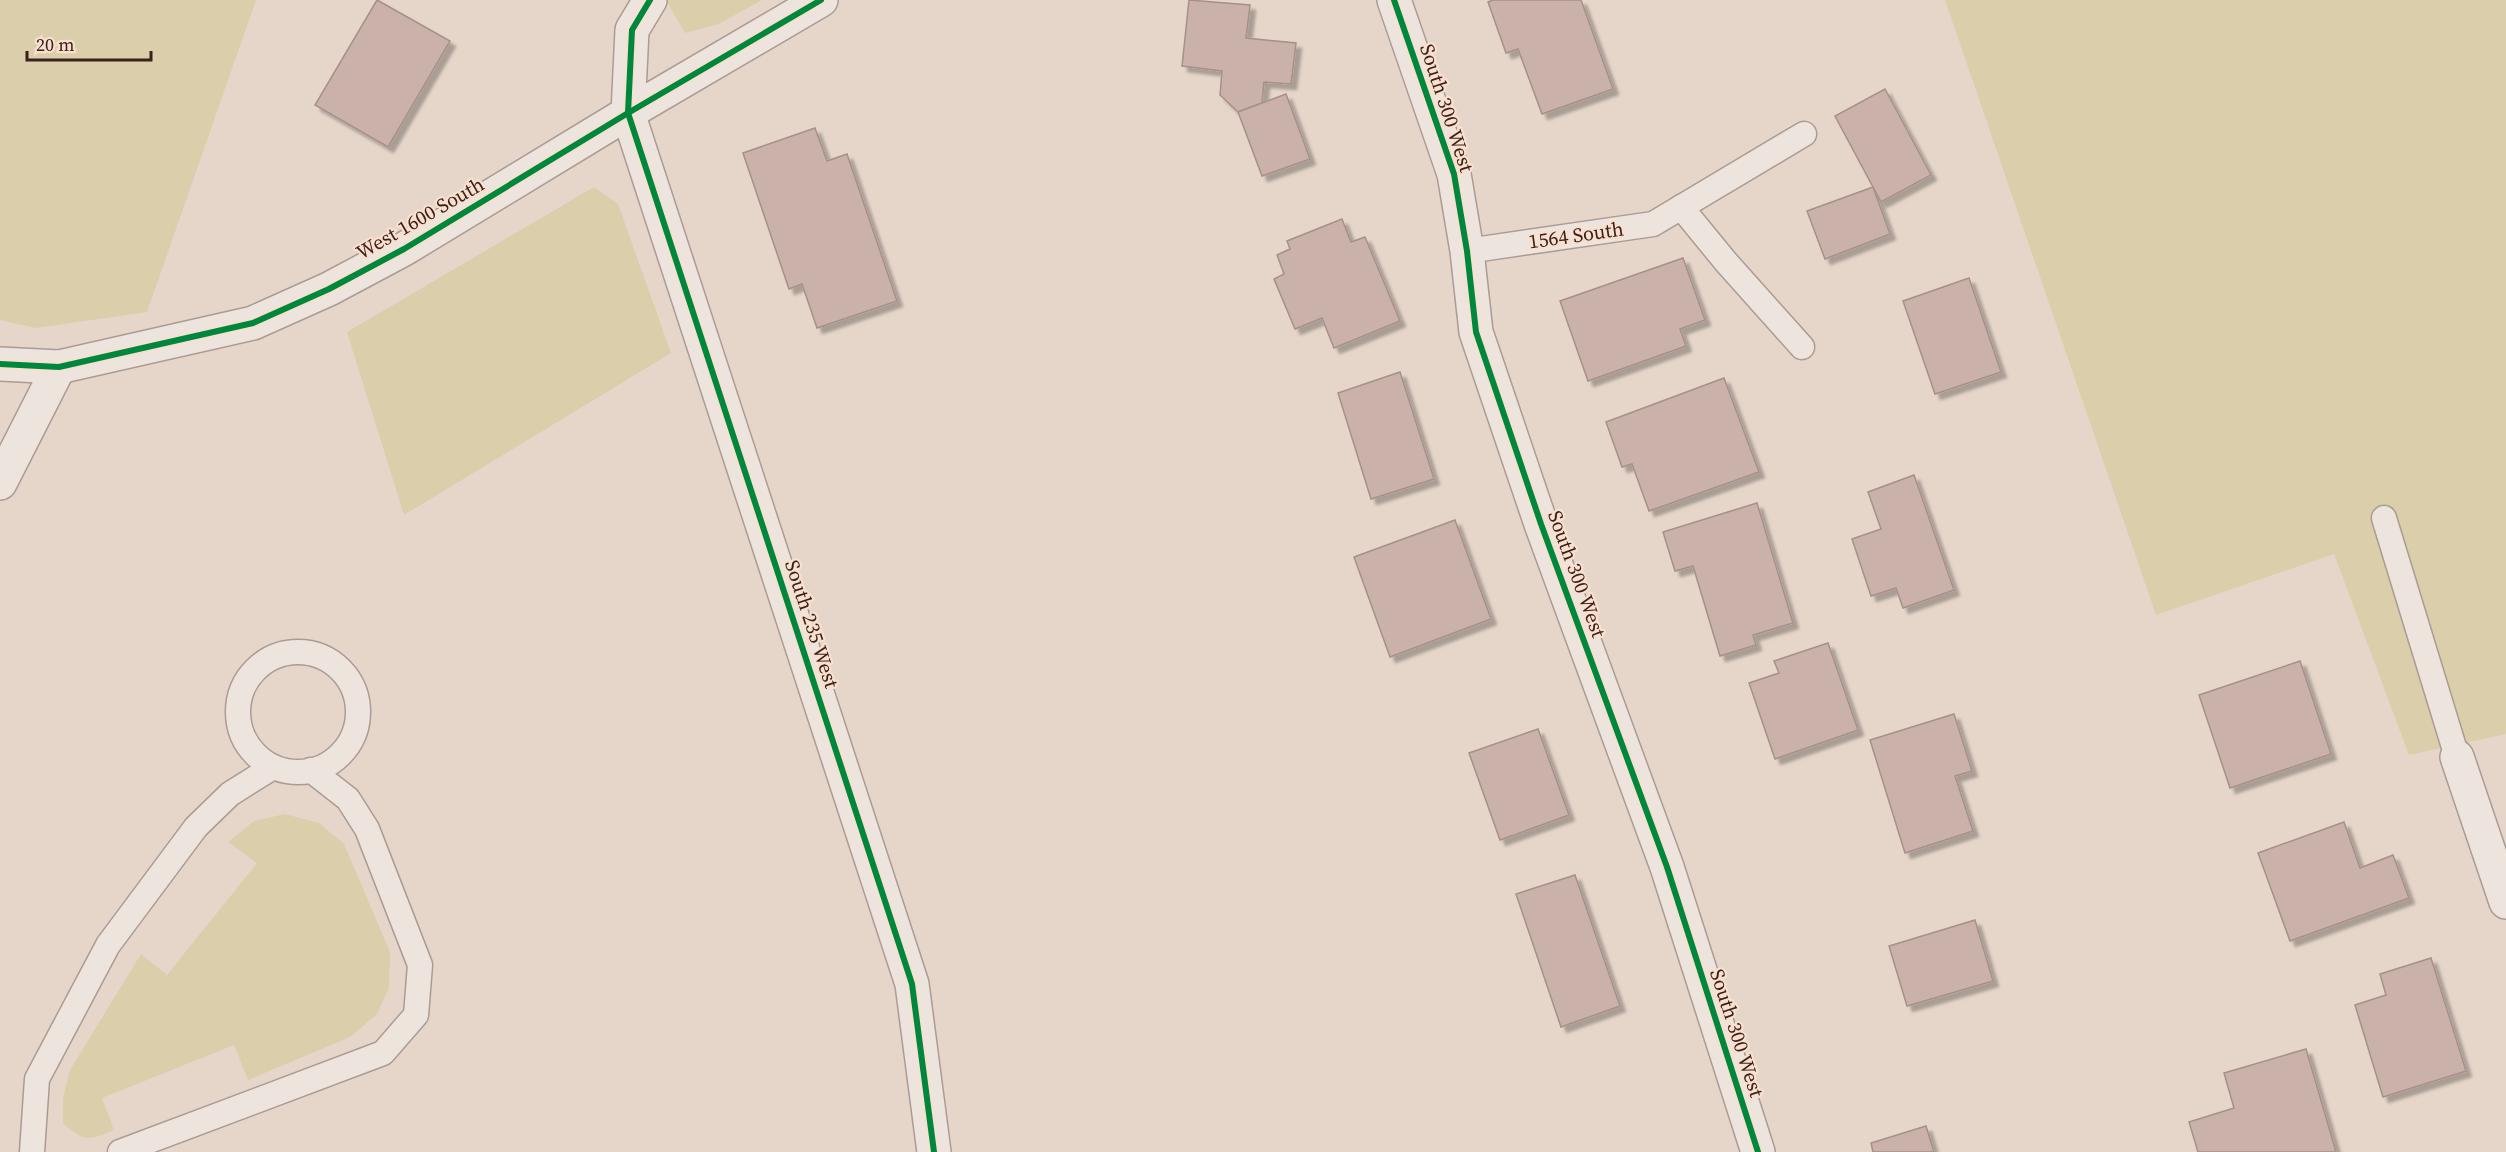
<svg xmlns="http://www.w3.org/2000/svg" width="2506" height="1152" viewBox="0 0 2506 1152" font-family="'Source Serif 4',serif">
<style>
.green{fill:#daceab}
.building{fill:#cab2aa;stroke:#a69089;stroke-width:1.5;filter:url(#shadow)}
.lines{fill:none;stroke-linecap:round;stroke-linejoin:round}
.service-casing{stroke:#ab9b94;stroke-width:27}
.minor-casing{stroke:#ab9b94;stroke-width:36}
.service{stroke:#ede4dd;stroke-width:24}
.minor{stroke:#ede4dd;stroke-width:33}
.cycleway-casing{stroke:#f9e0ce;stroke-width:10}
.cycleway{stroke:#00873e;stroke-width:6}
.labels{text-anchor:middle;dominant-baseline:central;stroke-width:4.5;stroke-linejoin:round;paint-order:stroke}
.street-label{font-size:20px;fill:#3a211b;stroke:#f9e0ce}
</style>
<defs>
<filter id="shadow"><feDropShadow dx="5.5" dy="5.5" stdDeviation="1.5" flood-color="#0004"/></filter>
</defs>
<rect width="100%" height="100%" fill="#e6d6ca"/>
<!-- green -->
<g class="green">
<polygon points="0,0 256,0 147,312 36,328 0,320"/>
<polygon points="666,0 762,0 719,24 685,33"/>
<polygon points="1945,0 2506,0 2506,734 2409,755 2334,554 2156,615"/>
<polygon points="594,187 618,204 671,353 404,515 347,332"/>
<path d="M285,814L319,823L344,844L390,952L389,988L377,1014L350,1037L248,1080L234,1045L102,1098L114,1130C88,1141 84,1142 63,1123V1098L70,1070L141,954L167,975L257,863L228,842L254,821Z"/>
</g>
<!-- building -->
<g class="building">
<polygon points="377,0 450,41 388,147 315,105"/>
<polygon points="1189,0 1250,5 1246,38 1296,43 1291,84 1264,82 1262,103 1238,112 1220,95 1222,71 1182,66"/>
<polygon points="1493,0 1581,0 1613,89 1542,114 1518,49 1506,53 1488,2"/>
<polygon points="1885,89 1931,175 1881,202 1835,116"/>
<polygon points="1286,94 1310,159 1262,176 1238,112"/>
<polygon points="815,128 827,161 847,154 897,301 817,328 802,284 789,289 743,153"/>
<polygon points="1873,187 1890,234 1825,259 1807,211"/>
<polygon points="1342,219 1351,242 1365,237 1400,321 1334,348 1322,318 1295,329 1274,279 1284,274 1277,255 1290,249 1287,241"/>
<polygon points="1683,258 1705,320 1680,329 1686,346 1588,381 1560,301"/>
<polygon points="1969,278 2001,372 1935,394 1903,301"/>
<polygon points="1400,372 1434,479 1371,499 1338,393"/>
<polygon points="1724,378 1759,472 1649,511 1632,464 1622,467 1606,422"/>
<polygon points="1914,475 1954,590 1903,608 1896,588 1871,596 1852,539 1881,529 1868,492"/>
<polygon points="1757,503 1793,623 1753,635 1756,645 1720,656 1693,566 1675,571 1663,532"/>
<polygon points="1455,520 1491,619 1390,657 1354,557"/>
<polygon points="1828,643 1858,730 1775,759 1749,683 1779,673 1774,661"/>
<polygon points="2300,661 2331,754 2230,788 2199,695"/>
<polygon points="1954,714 1972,771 1955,776 1973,831 1905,853 1870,740"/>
<polygon points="1538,729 1569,815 1500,840 1469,753"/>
<polygon points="2344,822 2360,868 2393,855 2409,898 2290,941 2258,853"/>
<polygon points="1575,875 1620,1006 1561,1027 1516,894"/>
<polygon points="1975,920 1993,981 1907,1006 1889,946"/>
<polygon points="2431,958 2466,1071 2383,1097 2355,1005 2386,995 2380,974"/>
<polygon points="2306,1049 2336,1152 2198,1152 2189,1122 2234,1108 2224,1073"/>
<polygon points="1926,1126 1934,1152 1873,1152 1871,1143"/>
</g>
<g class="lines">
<!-- service casing -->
<g class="service-casing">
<g id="service">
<polyline points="1681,207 1726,262 1802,347"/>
<polyline points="1467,251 1653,224 1804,134"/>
<polyline points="2384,518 2457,757"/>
<circle cx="298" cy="712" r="60"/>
<polyline points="32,1152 37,1079 108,945 196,827 230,794 273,767"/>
<polyline points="120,1152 383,1053 416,1015 420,965 367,829 348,799 311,770"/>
</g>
</g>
<!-- minor casing -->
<g class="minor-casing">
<g id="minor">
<polyline points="650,0 632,30 628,113 912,984 934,1152"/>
<polyline points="1394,0 1454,174 1467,251 1476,332 1541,524 1667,867 1758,1152"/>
<polyline points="0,364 59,367 253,323 329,289 404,249 628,113 821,0"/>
<polyline points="0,483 59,367"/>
<polyline points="2457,757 2506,902"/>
</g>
</g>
<!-- service -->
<use href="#service" class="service"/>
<!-- minor -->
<use href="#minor" class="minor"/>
<!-- cycleway casing -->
<g class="cycleway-casing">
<g id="cycleway">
<polyline points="650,0 632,30 628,113 912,984 934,1152"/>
<polyline points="1394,0 1454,174 1467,251 1476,332 1541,524 1667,867 1758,1152"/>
<polyline points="0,364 59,367 253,323 329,289 404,249 628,113 821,0"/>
</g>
</g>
<!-- cycleway -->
<use href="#cycleway" class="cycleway"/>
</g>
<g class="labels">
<!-- street labels -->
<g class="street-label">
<text transform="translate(1447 108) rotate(72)">South 300 West</text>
<text transform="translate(420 218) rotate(-30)">West 1600 South</text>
<text transform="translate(1576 235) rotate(-8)">1564 South</text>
<text transform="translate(1577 574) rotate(70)">South 300 West</text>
<text transform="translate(812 624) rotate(72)">South 235 West</text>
<text transform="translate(1737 1033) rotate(72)">South 300 West</text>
</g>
</g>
<!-- scale -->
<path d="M27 51v9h124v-9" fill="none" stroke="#3a211b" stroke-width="3"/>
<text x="36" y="51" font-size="18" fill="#3a211b" stroke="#f9e0ce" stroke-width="4.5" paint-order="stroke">20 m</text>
</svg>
